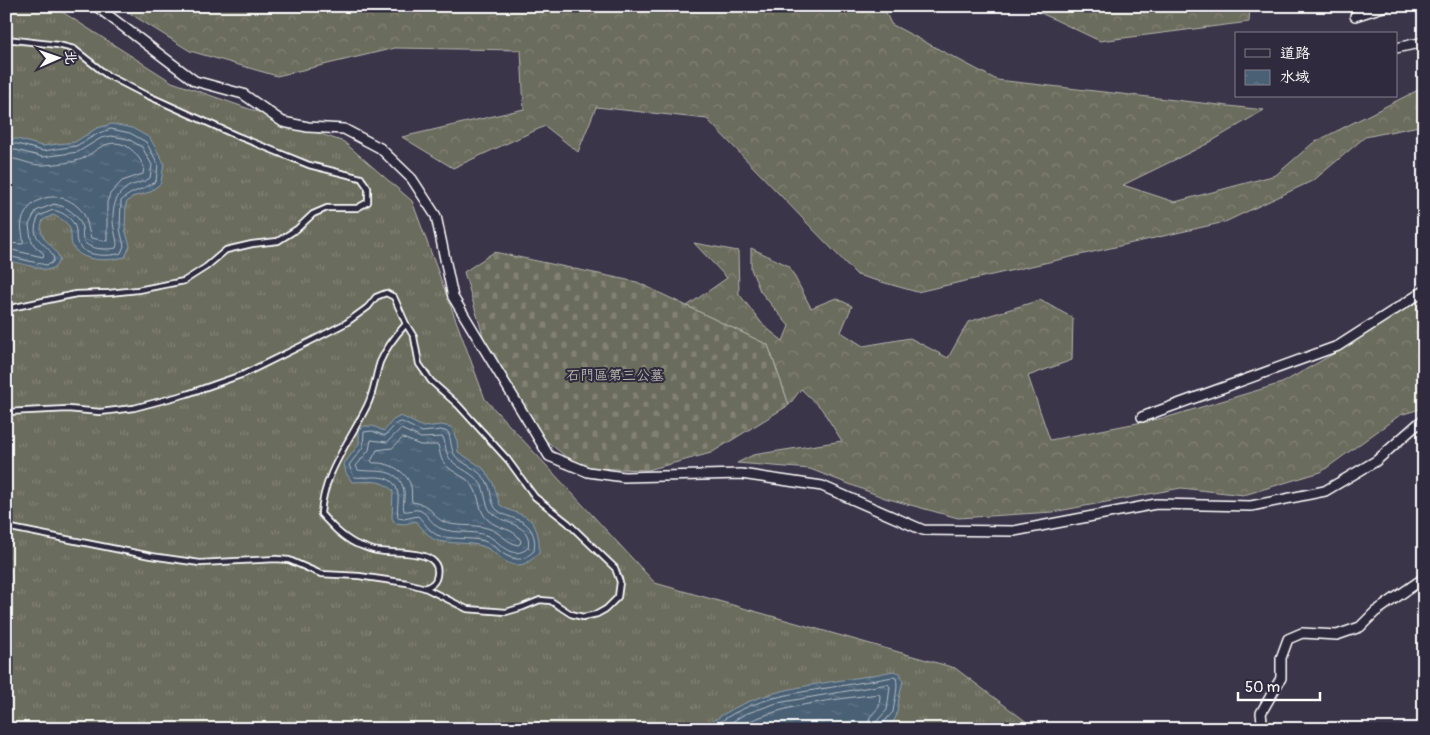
<svg xmlns="http://www.w3.org/2000/svg" width="1430" height="735" viewBox="0 0 1430 735" font-family="Pangolin,'LXGW WenKai TC',sans-serif">
<style>
.grass{fill:url(#grass-tufts);stroke:#b5b6ae}
.forest{fill:url(#forest-crowns);stroke:#b5b6ae}
.cemetery{fill:url(#cemetery-stones);stroke:#b5b6ae}
.water{fill:url(#water-ripples);stroke:#92a0ac}
.lines{fill:none;stroke-linecap:round;stroke-linejoin:round}
.shore{stroke:#b7bfc8;stroke-width:1}
.lane-casing{stroke:#fff;stroke-width:8}
.street-casing{stroke:#fff;stroke-width:12}
.lane{stroke:#2f2a3d;stroke-width:4.5}
.street{stroke:#2f2a3d;stroke-width:9}
.labels{text-anchor:middle;dominant-baseline:central;stroke-width:4;stroke-linejoin:round;paint-order:stroke}
.park-label{font-size:14px;fill:#b5b6ae;stroke:#2f2a3d}
</style>
<defs>
<pattern id="grass-tufts" width="24" height="20" patternUnits="userSpaceOnUse" patternTransform="scale(1.25)"><rect width="24" height="20" fill="#6b6c5d"/><path d="M3 7l-1-3M5 7V3M7 7l1-3M15 17l-1-3M17 17v-4M19 17l1-3" fill="none" stroke="#818275"/></pattern>
<pattern id="forest-crowns" width="20" height="18" patternUnits="userSpaceOnUse" patternTransform="scale(1.25)"><rect width="20" height="18" fill="#6b6c5d"/><path d="M2 6a3 3 0 1 1 6 0M12 15a3 3 0 1 1 6 0" fill="none" stroke="#818275"/></pattern>
<pattern id="cemetery-stones" width="16" height="16" patternUnits="userSpaceOnUse" patternTransform="scale(1.25)"><rect width="16" height="16" fill="#6b6c5d"/><path d="M2 7V4a2 2 0 0 1 4 0v3zM10 15v-3a2 2 0 0 1 4 0v3z" fill="#818275"/></pattern>
<pattern id="water-ripples" width="26" height="14" patternUnits="userSpaceOnUse" patternTransform="scale(1.25)"><rect width="26" height="14" fill="#4a6075"/><path d="M2 4q2-2 4 0t4 0M15 11q2-2 4 0t4 0" fill="none" stroke="#65788a"/></pattern>
</defs>
<rect width="100%" height="100%" fill="#3b354a"/>
<filter id="ink" filterUnits="userSpaceOnUse"><feTurbulence type="fractalNoise" baseFrequency=".02" numOctaves="2"/><feDisplacementMap in="SourceGraphic" scale="10" xChannelSelector="R" yChannelSelector="G"/><feConvolveMatrix kernelMatrix="1 2 1 2 8 2 1 2 1" color-interpolation-filters="sRGB"/></filter>
<g filter="url(#ink)">
<!-- grass -->
<polygon class="grass" points="6,6 53,6 172,82 344,142 412,201 485,399 655,583 955,668 1036,729 6,729"/>
<!-- forest -->
<g class="forest">
<polygon points="118,6 883,6 891,24 997,80 1264,110 1207,144 1123,185 1175,202 1276,175 1313,143 1424,87 1424,125 1365,137 1314,180 1225,222 917,292 857,275 707,119 596,107 578,152 545,126 453,168 402,137 524,109 521,50 395,48 277,76 190,51"/>
<polygon points="1026,6 1250,6 1249,22 1100,41"/>
<polygon points="694,243 738,251 739,294 764,326 783,341 789,326 760,291 751,269 751,248 789,266 811,308 836,298 852,306 841,332 863,346 910,338 948,358 968,322 1040,300 1073,318 1072,360 1028,376 1050,440 1168,417 1282,383 1342,349 1424,291 1424,408 1400,415 1321,472 1244,495 1181,488 1053,512 958,518 885,498 810,469 737,463 753,455 842,441 821,408 801,389 789,405 768,345 687,306 727,278"/>
</g>
<!-- cemetery -->
<polygon class="cemetery" points="494,252 637,282 768,345 789,405 711,453 648,470 589,468 564,455 544,439 485,342 464,272"/>
<!-- water -->
<g class="water">
<path d="M112,124L132,128L150,138L164,163L161,183L150,192L132,197L126,203L125,229L130,246L125,257C110,261 80,263 72,245C71,242 71,236 71,233C70,223 62,219 53,215L43,220C35,240 54,242 60,260L54,268L46,270L11,261L6,264V139H17L42,146L75,142L97,128Z"/>
<path d="M401,416L423,427L441,425L451,427L457,441L458,452L483,468L493,483L500,505C509,511 513,511 522,515C537,521 540,538 539,553C533,558 528,564 519,565C503,566 496,550 482,546C470,542 445,544 435,540C429,537 420,526 416,521L405,524L395,523L392,518L393,491C381,478 368,482 352,482L346,473L344,464L359,444V431L364,426H373L384,431L393,420Z"/>
<path d="M893,671L900,673L903,680C902,686 900,693 899,699C896,717 898,723 879,729H703C757,683 827,686 893,671Z"/>
</g>
<g class="lines">
<!-- shore -->
<g class="shore">
<path d="M6,144H17L43,151L76,146L99,133L111,129L130,133L146,142L158,164L156,181C145,190 131,190 121,201L120,229L124,246L121,253C109,257 82,257 77,242C76,239 76,234 76,230C74,219 63,212 53,210L39,216C26,242 49,241 54,259L52,263L46,265L12,257L6,258"/>
<path d="M6,150H16L43,157L78,152L101,138L111,136L128,139L142,147L152,165L150,178C142,184 132,183 125,189C112,198 111,219 115,233C116,239 118,243 116,248C108,250 87,250 83,240C82,237 83,232 82,228C80,215 66,206 54,204L36,211L29,225L31,239L34,245L44,254L43,257L12,250L6,251"/>
<path d="M6,158C19,158 31,166 44,165C55,164 72,163 82,159C90,155 97,148 105,145C124,138 137,152 144,167L143,174L122,181L110,194L107,202V241L91,238C87,227 88,216 78,207C59,189 29,196 22,221C20,229 24,237 23,244L6,243"/>
<path d="M402,422L422,432L441,430L448,432C451,438 451,449 454,454C459,464 480,467 488,484C492,492 490,503 497,510C509,520 525,517 532,532C535,539 535,543 534,551C529,555 524,560 517,559C503,558 496,545 484,541C471,537 448,540 437,535C429,531 424,522 418,516L404,519L398,518C396,509 400,498 397,490C392,471 367,479 354,477L349,465L363,447L364,432L372,431L385,436L396,424Z"/>
<path d="M401,429L421,438L443,437C446,444 445,453 450,459C459,470 474,472 482,486C486,495 485,507 493,514C506,525 533,524 528,548C512,561 502,543 488,536C474,530 456,534 442,529C432,526 428,513 419,510C414,509 408,512 404,511C402,504 406,495 403,487C396,466 373,473 358,470L356,466L369,450L371,440L387,442Z"/>
<path d="M403,438L420,445H438C440,451 440,458 444,463C452,474 469,476 475,490C480,500 479,511 487,519C498,530 514,527 521,541L520,544L518,545C507,543 499,531 487,528C475,524 454,527 444,522C429,515 435,505 412,502C411,497 412,491 411,486C406,470 388,462 373,463L371,461L377,450L392,448Z"/>
<path d="M711,729C747,698 795,693 840,686C858,683 876,680 893,677L896,678C899,687 894,702 893,712L882,724L881,729"/>
<polyline points="720,729 745,714 777,703 888,684 890,687 887,710 877,721 875,729"/>
<path d="M734,729C777,705 830,700 879,694L880,696L879,707L870,717L867,729"/>
</g>
<!-- lane casing -->
<g class="lane-casing">
<g id="lane">
<polyline points="6,39 58,45 74,49 107,75 142,93 235,135 309,165 361,178 368,188 368,202 357,208 327,208 313,214 297,229 278,241 252,244 226,250 206,267 184,281 138,290 109,293 76,294 6,309"/>
<path d="M406,324C396,335 386,348 380,362C375,377 374,392 367,406C350,441 323,474 321,514C331,525 342,537 356,544C363,546 371,550 378,551C395,554 442,548 437,575C436,583 431,585 425,588"/>
<polyline points="6,412 68,409 100,412 134,408 187,394 244,374 311,341 346,323 368,307 376,297 386,293 394,297 406,324 414,337 419,364 431,381 458,405 508,460 535,497 568,523 615,568 620,582 618,597 606,609 597,614 583,617 571,614 551,601 540,600 523,607 506,612 467,609 425,588 407,583 359,576 321,574 289,560 276,559 200,563 151,556 6,527"/>
</g>
</g>
<!-- street casing -->
<g class="street-casing">
<g id="street">
<polyline points="96,6 195,81 243,94 283,122 308,127 344,129 380,148 412,179 436,216 453,297 549,456 588,472 624,477 741,474 822,486 923,530 1014,531 1156,504 1251,506 1325,491 1376,461 1420,422 1424,422"/>
<polyline points="1355,16 1386,6"/>
<polyline points="1396,48 1424,42"/>
<polyline points="1142,417 1338,346 1424,291"/>
<polyline points="1263,729 1261,713 1281,678 1281,658 1288,639 1302,633 1337,635 1360,627 1375,612 1424,578"/>
</g>
</g>
<!-- lane -->
<use href="#lane" class="lane"/>
<!-- street -->
<use href="#street" class="street"/>
</g>
</g>
<g class="labels">
<!-- park labels -->
<g class="park-label">
<text x="615" y="375">石門區第三公墓</text>
</g>
</g>
<!-- margin -->
<rect width="1430" height="735" fill="none" stroke="#2f2a3d" stroke-width="25"/>
<rect x="12" y="12" width="1405" height="710" fill="none" stroke="#fff" stroke-width="2" filter="url(#ink)"/>
<!-- legend -->
<rect x="1235" y="32" width="162" height="65" fill="#2f2a3d" stroke="#827f8b"/>
<rect x="1245" y="49" width="25" height="8" fill="#2f2a3d" stroke="#827f8b"/>
<text x="1280" y="58" font-size="15" fill="#ffffff">道路</text>
<rect x="1245" y="70" width="25" height="15" fill="url(#water-ripples)" stroke="#827f8b"/>
<text x="1280" y="82" font-size="15" fill="#ffffff">水域</text>
<!-- north arrow -->
<g transform="translate(58 58) rotate(88)" stroke="#2f2a3d" stroke-width="4" paint-order="stroke">
<path d="M0-4L9 19L0 12L-9 19Z" fill="#ffffff"/>
<text y="-8" font-size="14" font-weight="bold" text-anchor="middle" fill="#ffffff">北</text>
</g>
<!-- scale -->
<path d="M1238 692v8h82v-8" fill="none" stroke="#ffffff" stroke-width="2.5"/>
<text x="1245" y="692" font-size="15" fill="#ffffff" stroke="#2f2a3d" stroke-width="4" paint-order="stroke">50 m</text>
</svg>
